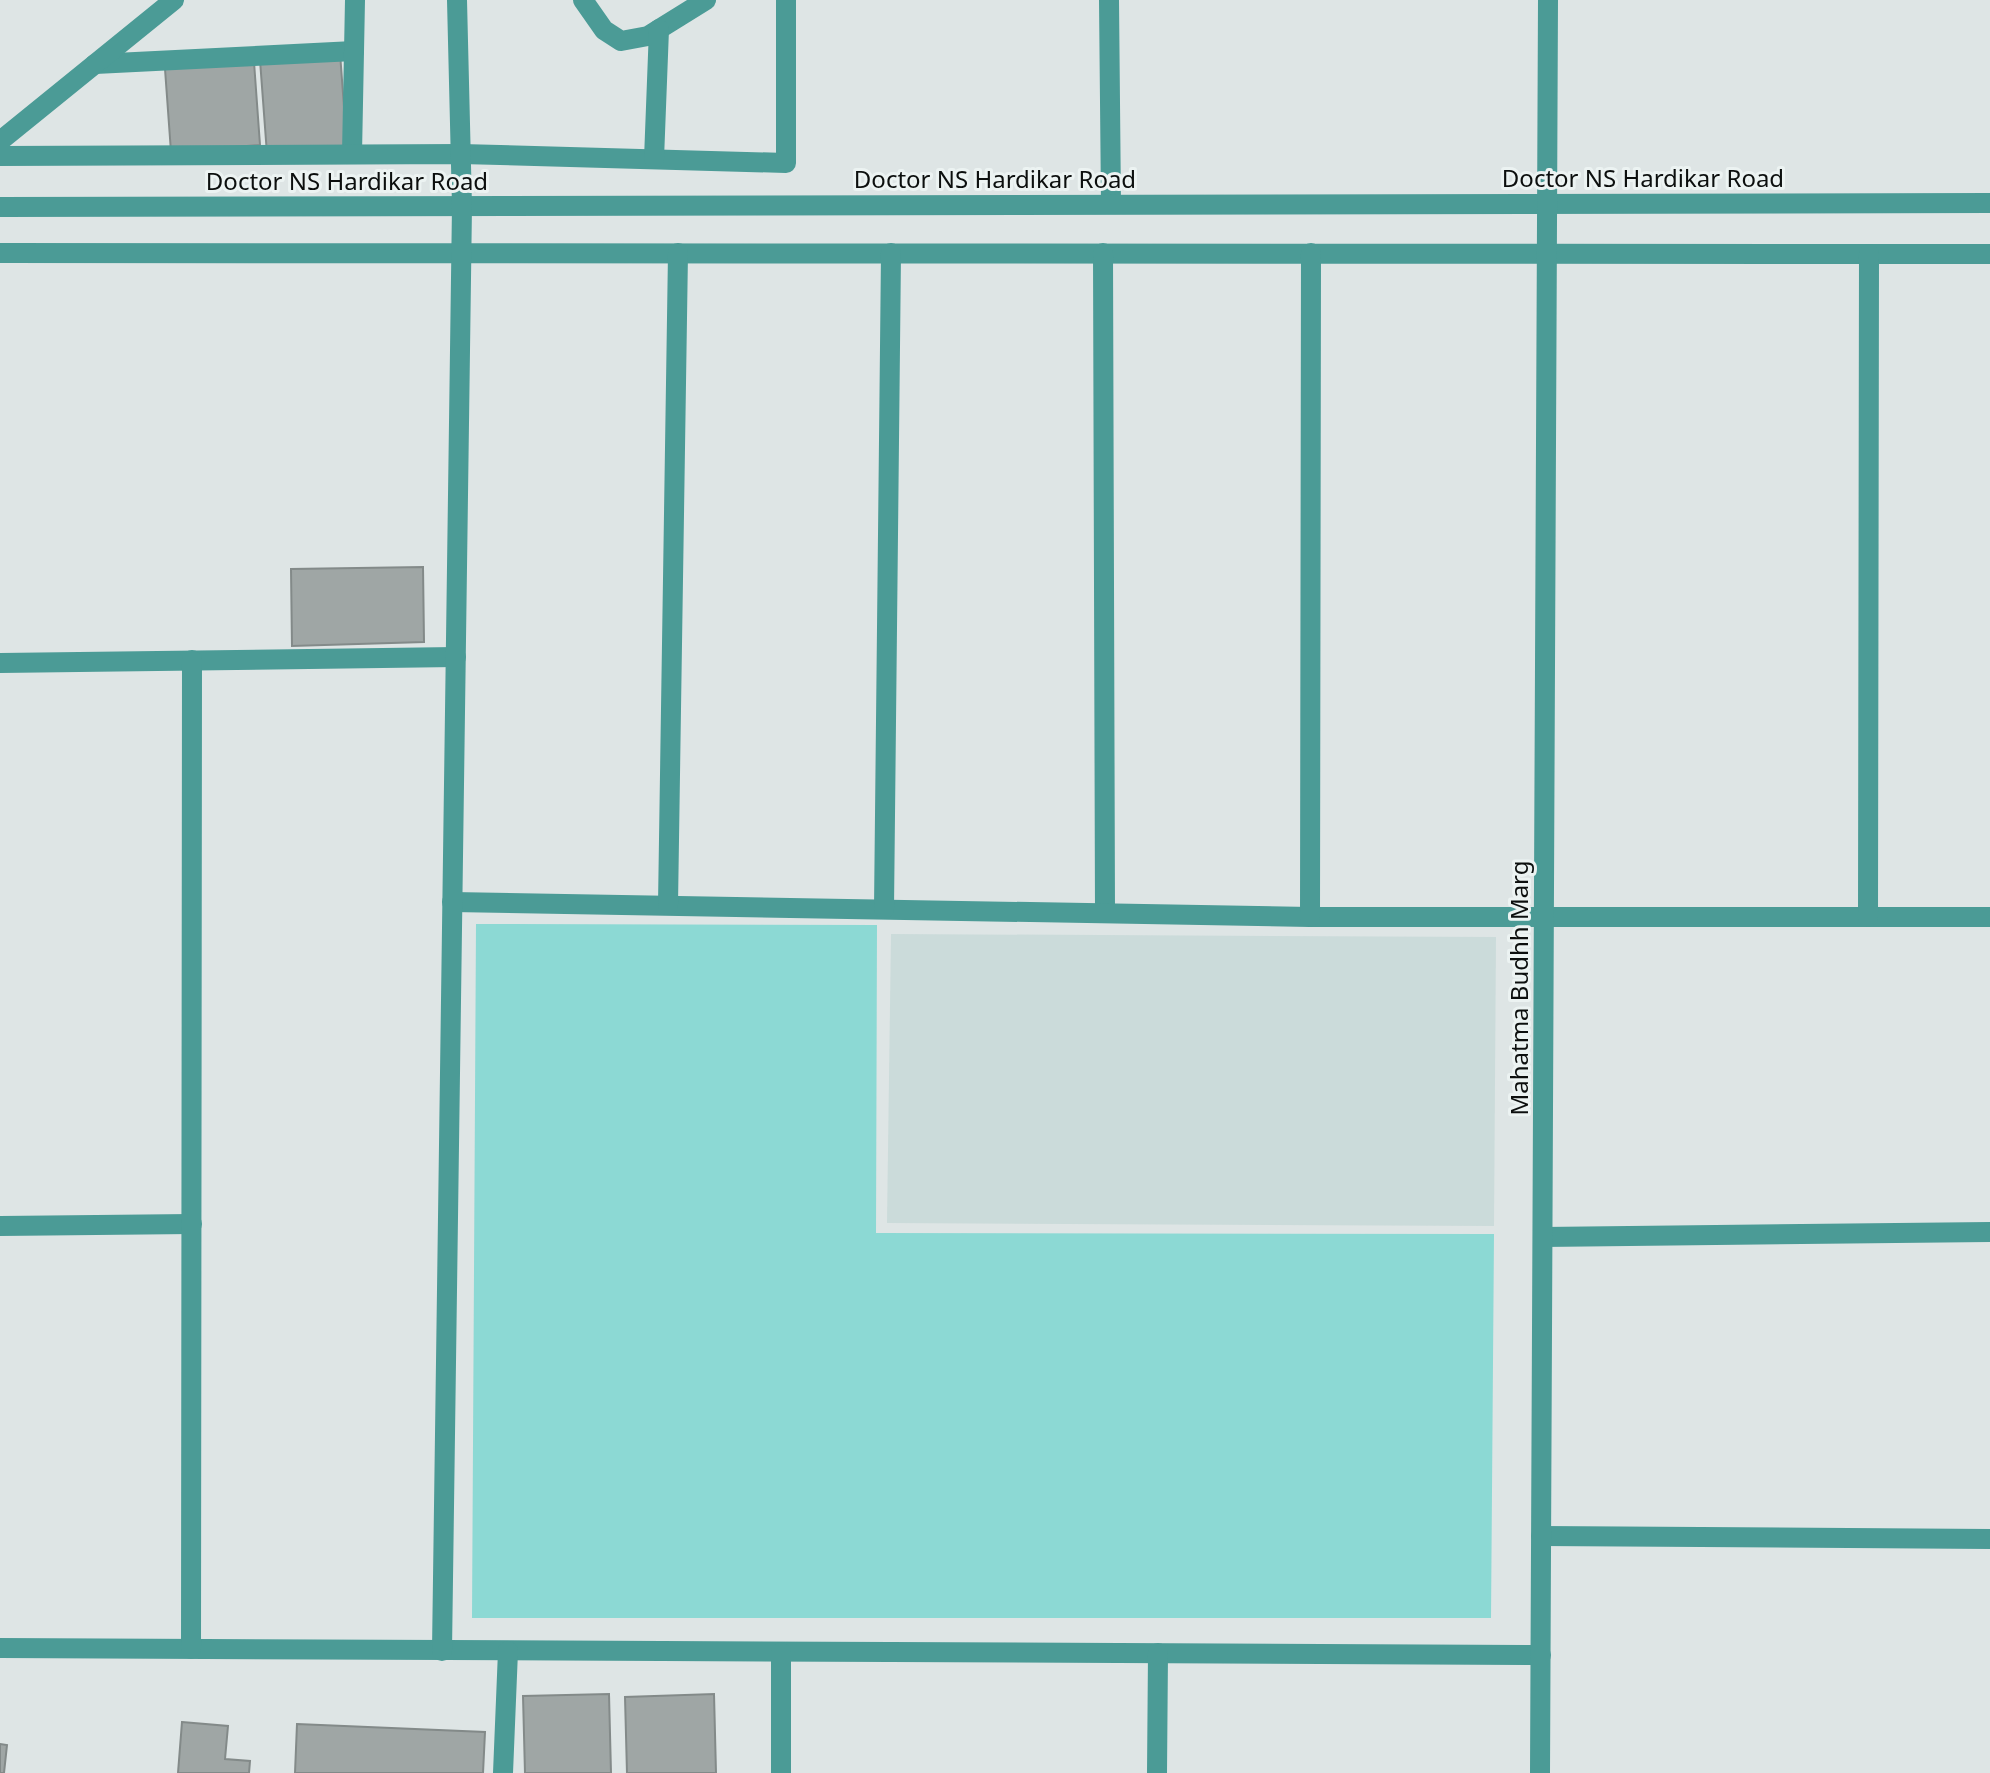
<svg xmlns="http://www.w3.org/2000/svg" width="1990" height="1773" viewBox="0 0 1990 1773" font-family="'Noto Sans',sans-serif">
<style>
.built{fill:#cbdbda}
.green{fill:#8cd9d4}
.building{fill:#9fa6a5;stroke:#838a89;stroke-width:2}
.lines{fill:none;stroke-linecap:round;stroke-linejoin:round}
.minor{stroke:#4b9b96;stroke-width:20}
.labels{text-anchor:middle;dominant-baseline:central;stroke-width:6;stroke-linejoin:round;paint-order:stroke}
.street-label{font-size:24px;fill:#0c0f0e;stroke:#ecf3f2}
</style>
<rect width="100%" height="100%" fill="#dee5e5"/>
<!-- built -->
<polygon class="built" points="891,934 1496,937 1494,1226 887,1223"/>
<!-- green -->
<polygon class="green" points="476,924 877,925 876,1233 1494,1234 1491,1618 472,1618"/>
<!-- building -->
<g class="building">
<polygon points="340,53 347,147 267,154 260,60"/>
<polygon points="254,62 260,145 171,152 165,69"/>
<polygon points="423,567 424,642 292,646 291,569"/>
<polygon points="609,1694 611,1773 525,1773 523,1696"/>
<polygon points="714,1694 716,1773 627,1773 625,1697"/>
<polygon points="182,1722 228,1726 225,1759 250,1761 249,1773 178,1773"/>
<polygon points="297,1724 485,1732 483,1773 295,1773"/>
<polygon points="0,1744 7,1745 4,1773 0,1773"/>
</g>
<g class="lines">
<!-- minor -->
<g class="minor">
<polyline points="583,0 604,30 621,41 648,36 706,0"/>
<polyline points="1109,0 1111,204"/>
<polyline points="95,64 354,51"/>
<polyline points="0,141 174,0"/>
<polyline points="352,154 355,0"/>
<polyline points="0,156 461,154 786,163 786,0"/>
<polyline points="654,159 659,29"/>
<polyline points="0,207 1990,203"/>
<polyline points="0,253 1990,254"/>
<polyline points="1103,253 1105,913"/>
<polyline points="0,663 456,657"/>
<polyline points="452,902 1310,917 1990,917"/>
<polyline points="668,905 678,253"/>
<polyline points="884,909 891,253"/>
<polyline points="1310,917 1311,253"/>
<polyline points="1868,917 1869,254"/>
<polyline points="0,1226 192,1224"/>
<polyline points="1543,1237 1990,1232"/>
<polyline points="1541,1536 1990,1539"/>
<polyline points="0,1648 1541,1655"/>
<polyline points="191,1649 192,660"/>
<polyline points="442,1651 462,206 457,0"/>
<polyline points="503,1773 508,1651"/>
<polyline points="781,1773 781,1652"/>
<polyline points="1157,1773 1158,1653"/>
<polyline points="1540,1773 1548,0"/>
</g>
</g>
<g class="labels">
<!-- street labels -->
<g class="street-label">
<text x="1643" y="177">Doctor NS Hardikar Road</text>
<text x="995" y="178">Doctor NS Hardikar Road</text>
<text x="347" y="180">Doctor NS Hardikar Road</text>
<text transform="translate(1518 988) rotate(-90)">Mahatma Budhh Marg</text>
</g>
</g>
</svg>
